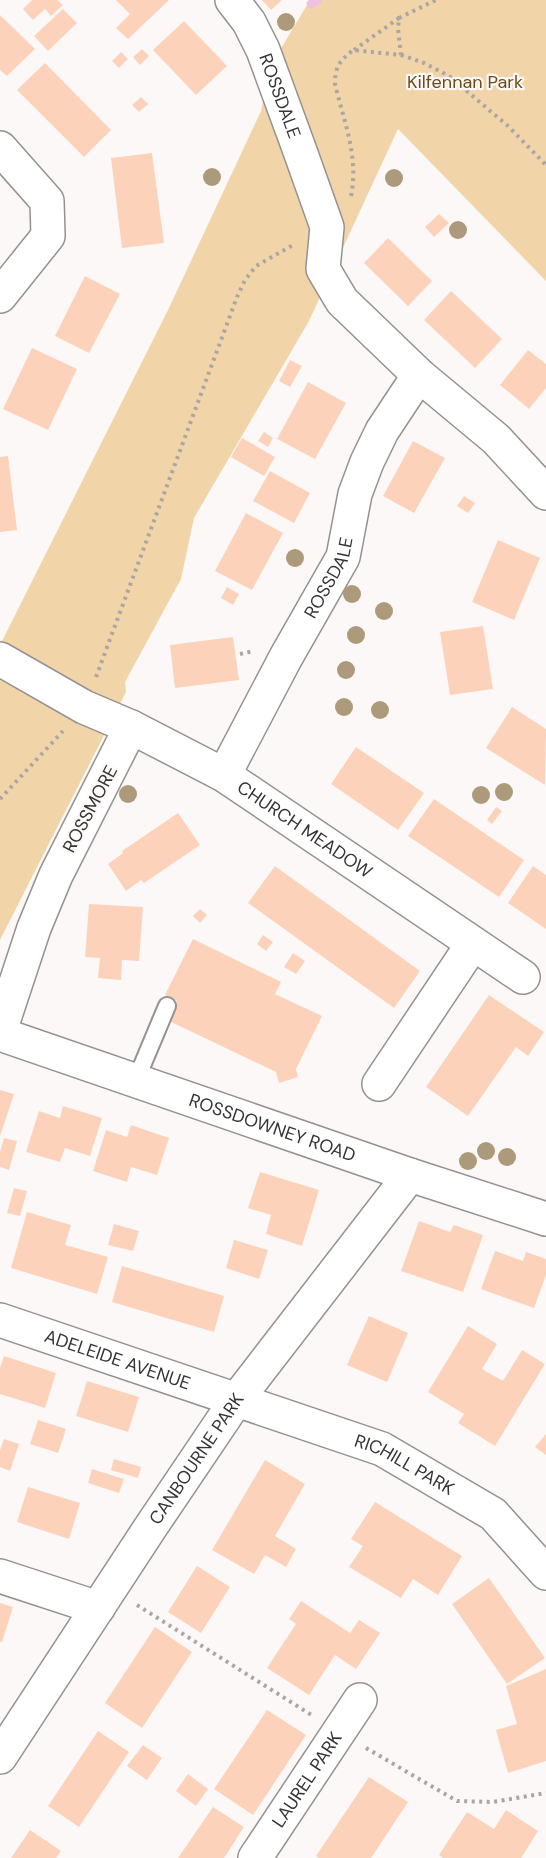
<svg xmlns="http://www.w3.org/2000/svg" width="546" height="1858" viewBox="0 0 546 1858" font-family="'DM Sans',sans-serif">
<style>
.green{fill:#f1d5a9}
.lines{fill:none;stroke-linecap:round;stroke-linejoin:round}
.stream{stroke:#f0c0e3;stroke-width:9}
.building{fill:#fcd3ba}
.service-casing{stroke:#959191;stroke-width:20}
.minor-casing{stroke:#959191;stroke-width:36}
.secondary-casing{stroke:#959191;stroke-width:36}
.path{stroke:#a9a6a5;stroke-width:4;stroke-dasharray:3 4.5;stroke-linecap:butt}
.service{stroke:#fff;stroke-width:16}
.minor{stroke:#fff;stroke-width:33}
.secondary{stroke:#fff;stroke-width:33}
.tree{fill:#ac9a7a}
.labels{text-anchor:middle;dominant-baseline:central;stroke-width:4.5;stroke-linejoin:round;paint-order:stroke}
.park-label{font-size:18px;fill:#6b4d14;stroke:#fcf8f7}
.street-label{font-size:18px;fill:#353433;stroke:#fcf8f7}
</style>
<rect width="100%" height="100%" fill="#fcf8f7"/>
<!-- green -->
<polygon class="green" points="310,0 546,0 546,281 398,129 309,321 194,518 181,579 125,682 126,692 0,940 0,645 168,310 261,111 271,65"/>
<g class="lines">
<!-- stream -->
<polyline class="stream" points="311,4 317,0"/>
</g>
<!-- building -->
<g class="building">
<polygon points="32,0 57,0 63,5 51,16 45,9 33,20 23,9"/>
<polygon points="116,0 169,0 128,39 116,28 130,14"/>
<polygon points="262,0 282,0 271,10"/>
<polygon points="63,9 77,23 48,51 34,36"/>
<polygon points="0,15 35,49 7,76 0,70"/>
<polygon points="184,21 227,66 196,95 153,50"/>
<polygon points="142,49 149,56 140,65 133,57"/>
<polygon points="121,52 128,59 119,68 112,61"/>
<polygon points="45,63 111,130 84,157 17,90"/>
<polygon points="141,97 148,104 139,112 132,105"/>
<polygon points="152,153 164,243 122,248 111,158"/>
<polygon points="439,214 449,223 434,237 425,227"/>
<polygon points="388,238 432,281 408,306 364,263"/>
<polygon points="85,276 120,294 89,353 55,336"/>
<polygon points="451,291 502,339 475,368 424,320"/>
<polygon points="32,348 77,369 48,430 3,409"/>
<polygon points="528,350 546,364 546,388 529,409 500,385"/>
<polygon points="290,360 302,366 290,387 279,381"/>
<polygon points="308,382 346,403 315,459 277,439"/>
<polygon points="264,432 273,438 268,447 258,441"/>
<polygon points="242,438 275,457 264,476 231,457"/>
<polygon points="413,441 445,458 414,513 383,496"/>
<polygon points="8,456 17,530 0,532 0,457"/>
<polygon points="270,471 310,493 294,523 253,501"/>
<polygon points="464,496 475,503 468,513 457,506"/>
<polygon points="246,513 283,533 252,590 215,571"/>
<polygon points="498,540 540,558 514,620 472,602"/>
<polygon points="227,587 239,594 233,605 221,598"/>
<polygon points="483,626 493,689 450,695 440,632"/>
<polygon points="233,637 239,680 175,688 170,645"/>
<polygon points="512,707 546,729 545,785 486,748"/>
<polygon points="356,747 424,793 398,830 331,784"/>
<polygon points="434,799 524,860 499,897 408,836"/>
<polygon points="496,807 502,811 492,824 487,820"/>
<polygon points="178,813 200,845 144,883 141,880 126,891 108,864 123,853 122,851"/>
<polygon points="275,866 420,971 394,1008 248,903"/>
<polygon points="533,866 546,875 546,929 508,903"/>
<polygon points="89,904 143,907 139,961 122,960 121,980 98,978 100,958 85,957"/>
<polygon points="200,909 207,915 200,923 193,916"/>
<polygon points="263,935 273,942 266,951 257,944"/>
<polygon points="193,939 281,982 275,994 322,1016 296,1069 298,1077 279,1083 276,1072 167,1020 177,1001 165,995"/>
<polygon points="293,953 305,961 296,974 284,967"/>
<polygon points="489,995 544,1032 528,1056 516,1047 468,1116 426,1087"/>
<polygon points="0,1090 14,1094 0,1136"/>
<polygon points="63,1106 102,1118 90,1156 65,1148 60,1162 26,1152 39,1111 60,1118"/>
<polygon points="131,1125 169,1138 157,1175 131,1167 127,1182 93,1171 106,1130 127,1137"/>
<polygon points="4,1138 17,1141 9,1170 0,1167 0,1152"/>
<polygon points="260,1172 319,1190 302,1246 266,1234 271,1215 248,1208"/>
<polygon points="14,1188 27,1191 20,1216 7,1213"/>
<polygon points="27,1212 71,1225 65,1245 108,1257 97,1294 11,1268"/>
<polygon points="419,1221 450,1232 454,1225 483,1235 463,1292 401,1271"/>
<polygon points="114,1224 139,1231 133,1251 108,1245"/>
<polygon points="234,1240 268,1250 259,1279 226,1268"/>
<polygon points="495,1251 523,1261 526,1252 546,1259 546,1275 534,1308 481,1289"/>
<polygon points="122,1266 224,1296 214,1332 112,1302"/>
<polygon points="369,1316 408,1333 387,1382 347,1365"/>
<polygon points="468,1326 497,1344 482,1369 503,1381 522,1350 545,1364 495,1446 458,1423 464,1414 428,1392"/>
<polygon points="4,1356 56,1373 45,1408 0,1394 0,1368"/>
<polygon points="87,1381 139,1397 128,1432 76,1416"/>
<polygon points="38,1420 66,1429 58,1453 30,1444"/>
<polygon points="546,1434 546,1455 535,1447"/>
<polygon points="4,1439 19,1444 10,1471 0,1467 0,1450"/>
<polygon points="114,1459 141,1467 138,1478 111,1470"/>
<polygon points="265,1460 305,1484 275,1536 296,1549 286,1567 265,1555 254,1574 212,1550"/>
<polygon points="92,1469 124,1479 119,1493 88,1483"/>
<polygon points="28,1487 80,1503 69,1539 17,1522"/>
<polygon points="375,1502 462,1556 438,1595 413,1579 401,1598 349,1567 363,1546 351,1539"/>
<polygon points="197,1566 230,1587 201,1633 168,1612"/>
<polygon points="489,1578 545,1658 507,1684 452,1604"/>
<polygon points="301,1601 350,1633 359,1620 380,1633 356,1669 335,1655 309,1695 267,1668 296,1624 289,1619"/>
<polygon points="0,1603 13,1607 2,1642 0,1642"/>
<polygon points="155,1627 192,1652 142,1728 105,1703"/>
<polygon points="546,1669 546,1761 508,1773 496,1730 517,1724 506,1686"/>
<polygon points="267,1710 306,1735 253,1815 214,1789"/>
<polygon points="98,1731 129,1752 79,1827 48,1806"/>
<polygon points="143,1745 162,1758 147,1780 127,1766"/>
<polygon points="188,1774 208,1789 196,1806 176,1791"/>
<polygon points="369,1777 408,1802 371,1858 319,1858 316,1856"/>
<polygon points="213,1807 244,1827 224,1858 178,1858"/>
<polygon points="506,1810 538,1831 521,1858 443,1858 439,1855 467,1812 494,1829"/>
<polygon points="30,1830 61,1851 56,1858 11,1858"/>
</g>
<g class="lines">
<!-- service casing -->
<g class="service-casing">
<polyline id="service" points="136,1080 167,1006"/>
</g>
<!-- minor casing -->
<g class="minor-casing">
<g id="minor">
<path id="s1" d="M232,0L249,22L263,50L300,151L327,227L323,269L342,301L419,375L496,439L546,493"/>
<polyline points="0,148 47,201 48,236 0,296"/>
<polyline points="0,659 84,707 131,727 56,875 34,928 0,1031"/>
<path id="s2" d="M131,727L224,775L523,977"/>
<path id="s3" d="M224,775L286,657L343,557L355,494L367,462L382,431L419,375"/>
<polyline points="379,1084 472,945"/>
<path id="s4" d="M0,1320L382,1449L493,1514L546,1573"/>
<polyline points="0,1576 98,1608"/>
<path id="s5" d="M0,1757L152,1525L237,1399L410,1175"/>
<path id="s6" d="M255,1858L360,1700"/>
</g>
</g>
<!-- secondary casing -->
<g class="secondary-casing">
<g id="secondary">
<path id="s7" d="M0,1034L410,1175L546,1219"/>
</g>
</g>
<!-- path -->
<g class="path">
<polyline points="354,50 399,18"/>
<polyline points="401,55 424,63 449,76 508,126 546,165"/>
<path d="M351,196C359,157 344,122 335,84C335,66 340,61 353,50L401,55L398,29L399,18L436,0"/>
<polyline points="240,654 254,651"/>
<polyline points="96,677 237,297 245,280 256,266 293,245"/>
<polyline points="0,799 63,731"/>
<polyline points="137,1605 313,1716"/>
<polyline points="366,1748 457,1801 493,1802 546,1793"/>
</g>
<!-- service -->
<use href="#service" class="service"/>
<!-- minor -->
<use href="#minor" class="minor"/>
<!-- secondary -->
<use href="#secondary" class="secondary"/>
</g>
<!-- trees -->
<g class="tree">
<circle cx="286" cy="22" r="9"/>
<circle cx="212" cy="177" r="9"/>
<circle cx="394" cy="178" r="9"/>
<circle cx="458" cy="230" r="9"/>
<circle cx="295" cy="558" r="9"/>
<circle cx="352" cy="594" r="9"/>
<circle cx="384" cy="611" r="9"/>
<circle cx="356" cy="635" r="9"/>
<circle cx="346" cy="670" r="9"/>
<circle cx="344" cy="707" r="9"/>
<circle cx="380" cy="710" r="9"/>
<circle cx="504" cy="792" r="9"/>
<circle cx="128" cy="794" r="9"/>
<circle cx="481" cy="795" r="9"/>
<circle cx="486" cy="1151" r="9"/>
<circle cx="507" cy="1157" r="9"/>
<circle cx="468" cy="1161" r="9"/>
</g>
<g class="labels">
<!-- park labels -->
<g class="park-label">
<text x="465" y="82">Kilfennan Park</text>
</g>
<!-- street labels -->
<g class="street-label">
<text stroke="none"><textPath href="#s1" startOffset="108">ROSSDALE</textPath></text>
<text stroke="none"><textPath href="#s3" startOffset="224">ROSSDALE</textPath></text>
<text transform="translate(90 809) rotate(-62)">ROSSMORE</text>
<text stroke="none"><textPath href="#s2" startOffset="202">CHURCH MEADOW</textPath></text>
<text stroke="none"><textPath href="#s7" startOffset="288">ROSSDOWNEY ROAD</textPath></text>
<text stroke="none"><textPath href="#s4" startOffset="124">ADELEIDE AVENUE</textPath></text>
<text stroke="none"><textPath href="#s5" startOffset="357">CANBOURNE PARK</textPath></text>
<text stroke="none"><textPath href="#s4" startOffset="430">RICHILL PARK</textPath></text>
<text stroke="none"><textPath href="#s6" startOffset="94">LAUREL PARK</textPath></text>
</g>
</g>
</svg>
